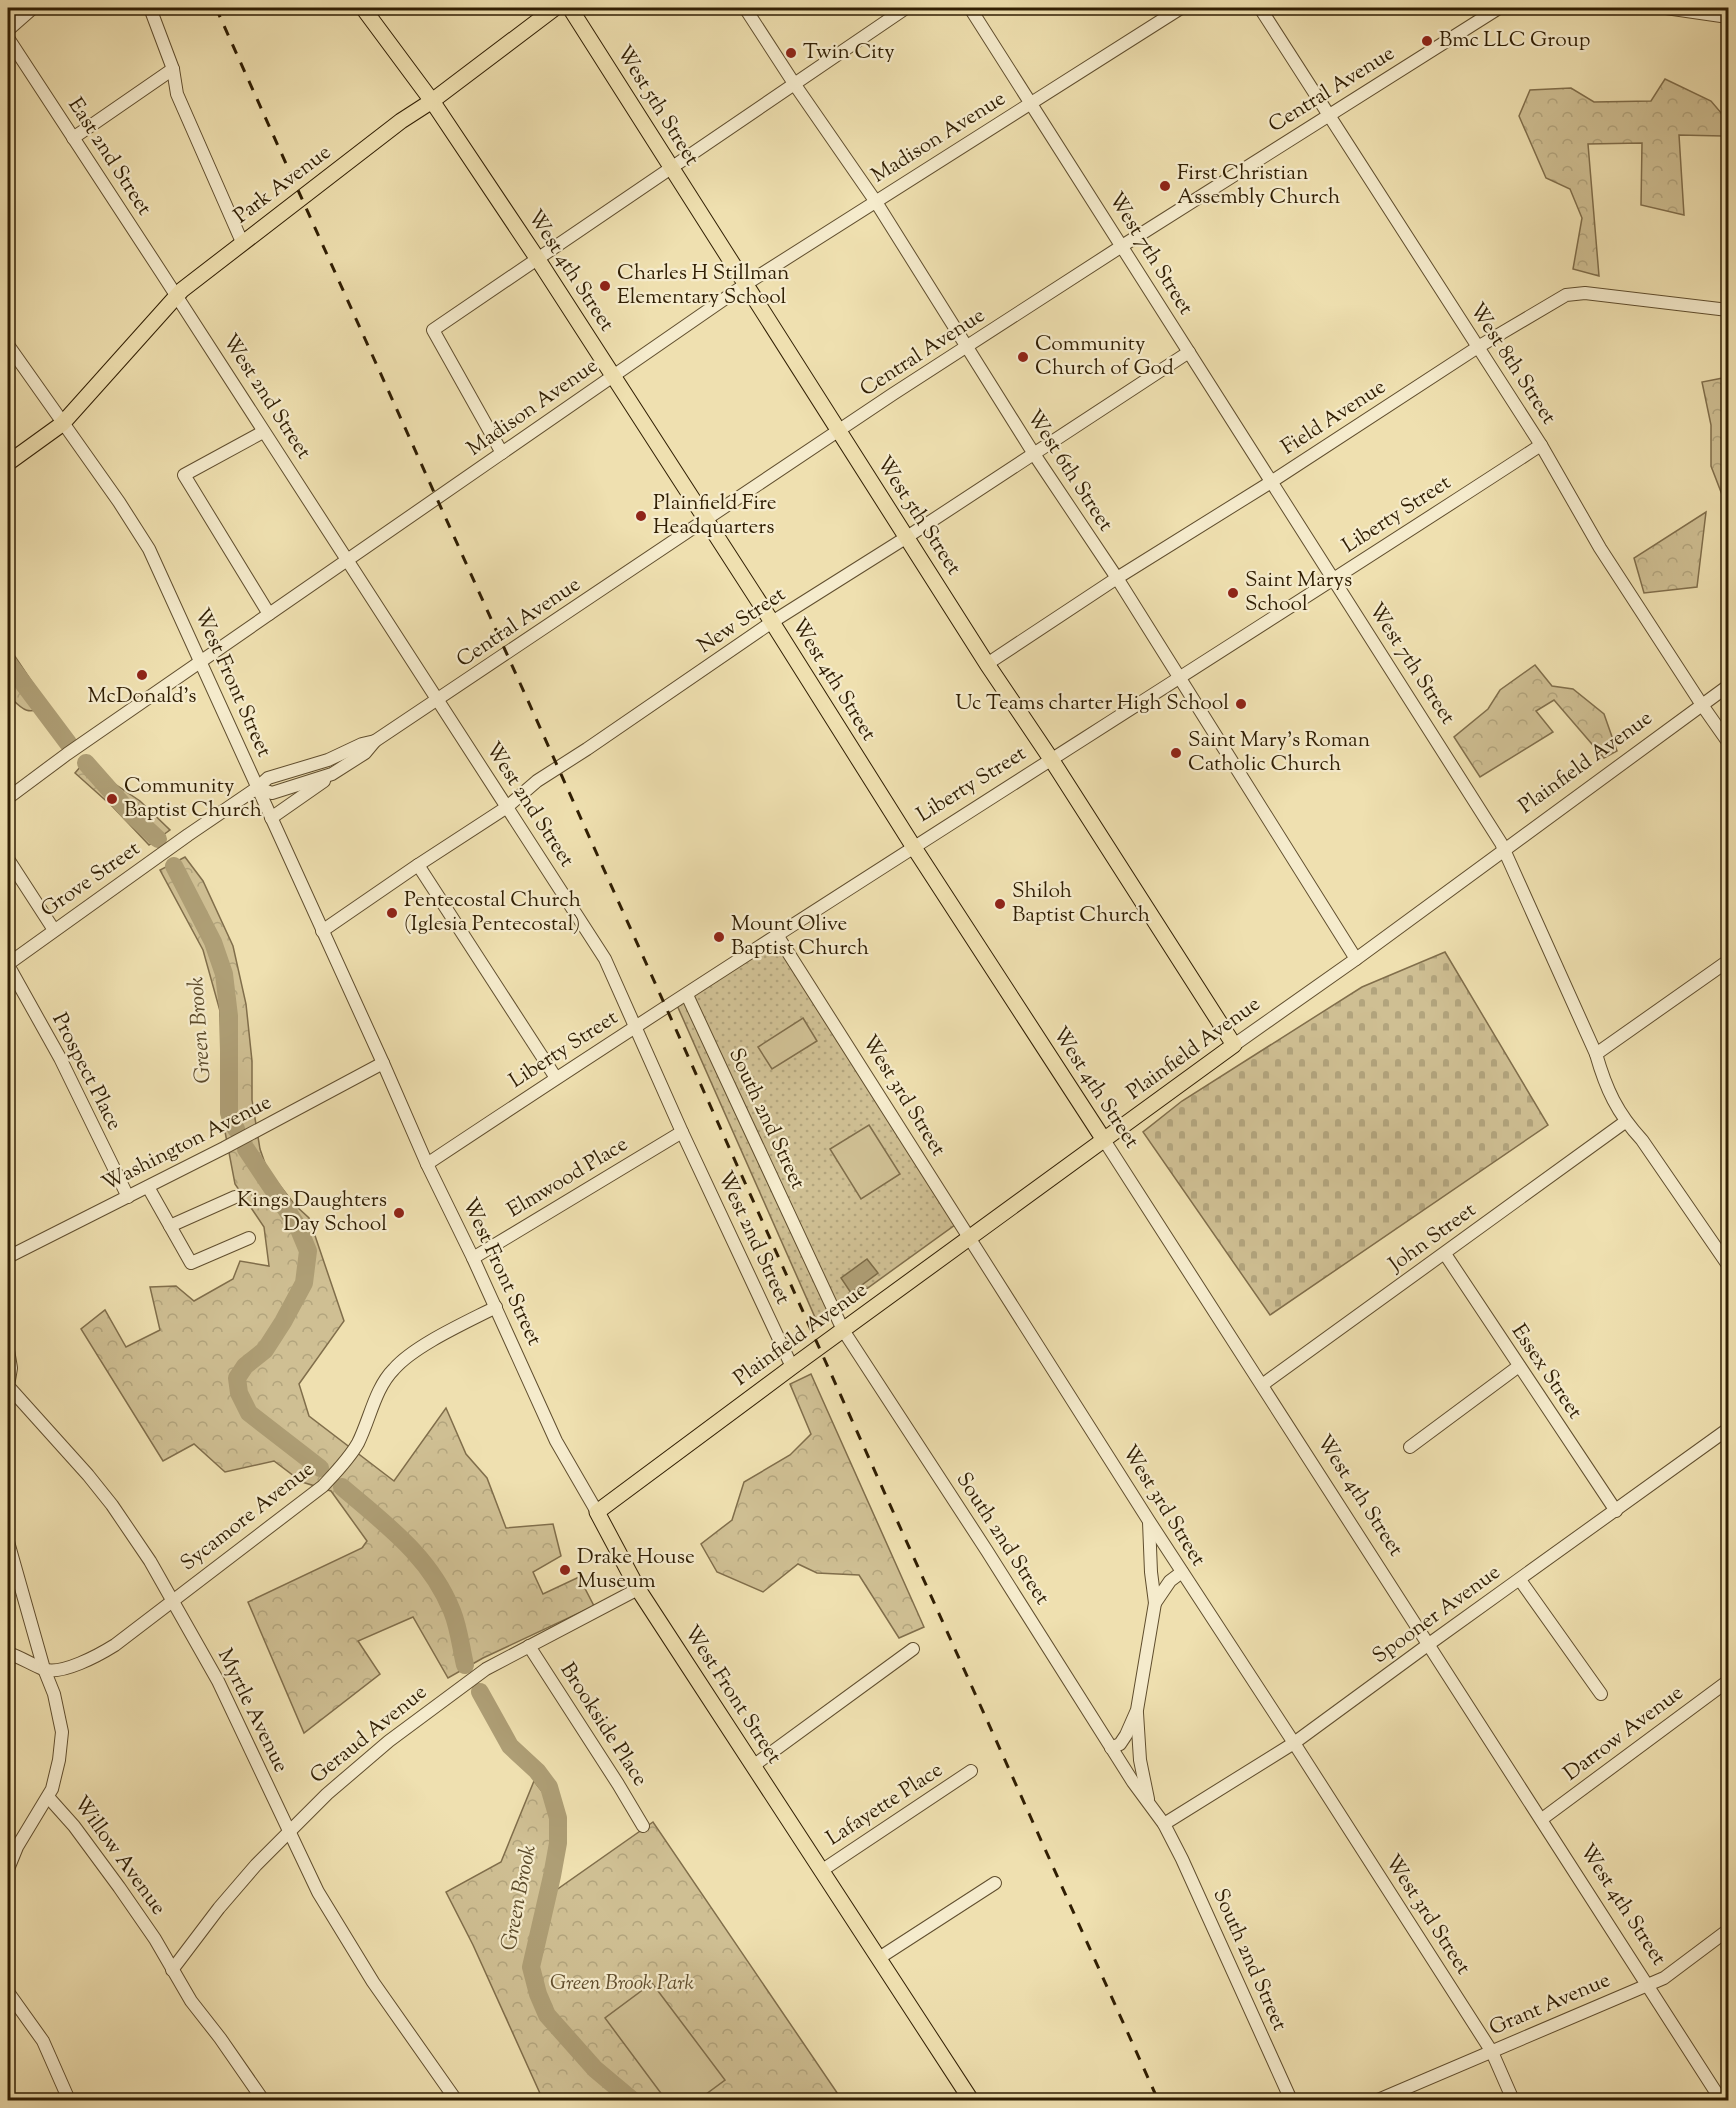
<svg xmlns="http://www.w3.org/2000/svg" width="1736" height="2108" viewBox="0 0 1736 2108" font-family="'Sorts Mill Goudy',serif">
<style>
.grass{fill:url(#grass-dots);stroke:#806e4b;stroke-width:1.5}
.forest{fill:url(#forest-crowns);stroke:#806e4b;stroke-width:1.5}
.cemetery{fill:url(#cemetery-stones);stroke:#806e4b;stroke-width:1.5}
.pitch{fill:#cfbf93;stroke:#806e4b;stroke-width:1.5}
.water{fill:#ae9e75;stroke:#7c6b47;stroke-width:1.5}
.lines{fill:none;stroke-linecap:round;stroke-linejoin:round}
.river{stroke:#ae9e75;stroke-width:18}
.minor-casing{stroke:#604e2e;stroke-width:14}
.major-casing{stroke:#301e03;stroke-width:17}
.minor{stroke:#f5ebcc;stroke-width:12}
.major{stroke:#efe0b0;stroke-width:15}
.rail{stroke:#301e03;stroke-width:3;stroke-dasharray:10 10;stroke-linecap:butt}
.poi-dot{fill:#8f2418;stroke:#f5ebcc;stroke-width:2}
.labels{text-anchor:middle;dominant-baseline:central;stroke-width:4.5;stroke-linejoin:round;paint-order:stroke}
.poi-label{font-size:21px;fill:#301e03;stroke:#f5ebcc;text-anchor:start}
.street-label{font-size:21px;fill:#301e03;stroke:#f5ebcc}
.park-label{font-size:21px;font-style:italic;fill:#604e2e;stroke:#f5ebcc}
.water-label{font-size:22px;font-style:italic;fill:#5c4b2b;stroke:#f5ebcc}
</style>
<defs>
<pattern id="grass-dots" width="8" height="8" patternUnits="userSpaceOnUse" patternTransform="scale(1.5)"><rect width="8" height="8" fill="#cfbf93"/><path d="M2 2h.1M6 6h.1" fill="none" stroke="#b2a47d" stroke-width="1.8" stroke-linecap="round"/></pattern>
<pattern id="forest-crowns" width="20" height="18" patternUnits="userSpaceOnUse" patternTransform="scale(1.5)"><rect width="20" height="18" fill="#cfbf93"/><path d="M2 6a3 3 0 1 1 6 0M12 15a3 3 0 1 1 6 0" fill="none" stroke="#b2a47d"/></pattern>
<pattern id="cemetery-stones" width="16" height="16" patternUnits="userSpaceOnUse" patternTransform="scale(1.5)"><rect width="16" height="16" fill="#cfbf93"/><path d="M2 7V4a2 2 0 0 1 4 0v3zM10 15v-3a2 2 0 0 1 4 0v3z" fill="#b2a47d"/></pattern>
</defs>
<rect width="100%" height="100%" fill="#efe0b0"/>
<filter id="stains"><feTurbulence type="fractalNoise" baseFrequency=".00333" numOctaves="4"/><feColorMatrix values="0 0 0 0 .2 0 0 0 0 .09 0 0 0 0 .02 0 0 0 .5 -.17"/></filter>
<radialGradient id="worn" r=".72"><stop offset=".6" stop-color="#630" stop-opacity="0"/><stop offset="1" stop-color="#630" stop-opacity=".3"/></radialGradient>
<!-- grass -->
<polygon class="grass" points="777,939 959,1222 818,1324 676,1003"/>
<!-- forest -->
<g class="forest">
<polygon points="1665,79 1711,101 1728,121 1728,164 1723,136 1679,135 1684,215 1641,205 1642,143 1588,144 1599,276 1573,269 1582,218 1570,189 1546,178 1519,116 1530,90 1571,88 1594,102 1651,101"/>
<polygon points="1728,377 1728,505 1726,505 1711,466 1711,425 1702,382"/>
<polygon points="1706,512 1697,587 1644,593 1634,558"/>
<path d="M8,646L48,706C26,716 23,710 8,695Z"/>
<polygon points="1535,665 1552,686 1573,689 1604,714 1617,751 1604,758 1554,700 1536,711 1553,732 1480,777 1454,737 1488,709 1500,690"/>
<polygon points="87,759 106,778 140,801 170,830 149,845 113,807 75,773"/>
<polygon points="185,857 203,881 233,946 246,1004 252,1061 252,1100 260,1149 267,1169 295,1205 309,1218 344,1321 299,1384 309,1416 394,1481 446,1408 466,1454 487,1478 506,1528 553,1524 561,1556 533,1572 543,1594 579,1577 594,1606 483,1658 448,1678 413,1617 358,1641 380,1674 304,1733 248,1602 362,1548 367,1541 331,1491 302,1482 274,1461 225,1472 194,1444 163,1461 81,1329 105,1310 126,1347 160,1330 150,1287 176,1286 194,1301 233,1279 240,1261 269,1266 264,1227 235,1184 222,1116 220,1011 203,950 160,870"/>
<polygon points="811,1374 924,1627 899,1638 859,1575 817,1573 798,1564 763,1592 717,1572 701,1544 732,1520 744,1482 790,1455 811,1434 790,1384"/>
<polygon points="534,1781 552,1804 549,1895 653,1822 842,2100 543,2100 473,1945 446,1892 501,1862"/>
</g>
<!-- cemetery -->
<polygon class="cemetery" points="1445,952 1548,1125 1270,1315 1143,1132 1182,1101 1362,987"/>
<!-- pitch -->
<g class="pitch">
<polygon points="803,1018 817,1041 772,1069 758,1047"/>
<polygon points="869,1125 900,1174 861,1199 830,1149"/>
<polygon points="652,1983 725,2080 698,2100 666,2100 605,2018"/>
</g>
<!-- water -->
<polygon class="water" points="867,1259 878,1273 851,1293 841,1278"/>
<g class="lines">
<!-- river -->
<g class="river">
<polyline points="8,663 68,743"/>
<polyline points="86,763 131,814 158,839"/>
<polyline points="174,866 213,942 224,974 229,1016 229,1113 236,1129"/>
<polyline points="246,1149 298,1227 308,1251 304,1283 283,1322 265,1350 245,1366 237,1378 239,1393 249,1413 320,1468"/>
<path d="M342,1487C385,1524 430,1556 452,1611C459,1628 461,1648 465,1665"/>
<polyline points="480,1692 510,1746 537,1771 549,1787 558,1818 558,1843 552,1876 531,1967 538,1994 547,2015 595,2069 632,2100"/>
</g>
<!-- minor casing -->
<g class="minor-casing">
<g id="minor">
<polyline points="150,8 173,69 177,94 242,242"/>
<polyline points="745,8 795,85 876,202 1034,454 1117,578 1356,959"/>
<path d="M970,8L1501,843L1596,1054C1606,1089 1617,1113 1642,1140L1728,1265"/>
<polyline points="1260,8 1541,445 1600,548 1702,705 1728,742"/>
<polyline points="1666,8 1728,17"/>
<polyline points="8,30 33,8"/>
<polyline points="8,38 161,272 605,959 682,1132 792,1367"/>
<polyline points="73,138 173,69"/>
<polyline points="8,345 119,502 149,549 383,1063 427,1164 473,1258 556,1441 597,1512"/>
<polyline points="263,432 184,475 269,614"/>
<polyline points="502,453 433,330 906,8"/>
<polyline points="987,664 1117,578 1271,482 1478,347 1566,295 1585,293 1728,310"/>
<polyline points="257,788 272,793 332,774 365,753 375,741 893,394 1122,246 1499,8"/>
<polyline points="8,798 67,754 746,284 1181,8"/>
<polyline points="271,818 324,781"/>
<polyline points="8,859 54,930"/>
<polyline points="418,865 556,1078"/>
<polyline points="322,931 418,865 507,807 537,781 587,749 772,622 907,537 1189,352"/>
<polyline points="777,935 1149,1521 1294,1743 1492,2052 1513,2100"/>
<polyline points="8,964 188,835 257,788 268,778 328,760 362,744 375,741"/>
<polyline points="8,965 60,1058 128,1197"/>
<polyline points="687,995 843,1330 987,1551 1133,1782 1164,1824 1182,1859 1291,2100"/>
<polyline points="1234,1045 1356,959 1728,686"/>
<polyline points="1596,1054 1728,961"/>
<polyline points="1104,1140 1721,2100"/>
<path d="M427,1164C795,919 1171,686 1541,445"/>
<polyline points="148,1187 191,1263 249,1238"/>
<polyline points="170,1226 235,1197"/>
<polyline points="1445,1254 1616,1511"/>
<polyline points="8,1257 224,1148 383,1063"/>
<polyline points="473,1258 682,1132"/>
<polyline points="8,1350 11,1368 8,1386 88,1475 112,1505 150,1561 218,1681 318,1892 373,1982 456,2100"/>
<polyline points="1262,1385 1625,1122"/>
<polyline points="1410,1447 1519,1366"/>
<polyline points="8,1542 44,1669 54,1694 62,1732 59,1760 52,1789 17,1847 8,1869"/>
<polyline points="1520,1580 1601,1694"/>
<polyline points="1155,1603 1170,1581 1182,1572"/>
<polyline points="529,1646 618,1784 643,1826"/>
<path d="M8,1653C20,1657 31,1664 43,1669C61,1676 99,1655 115,1645L323,1486C336,1472 349,1459 358,1443C370,1419 375,1388 394,1369C415,1345 467,1322 496,1307"/>
<polyline points="1137,1713 1140,1760 1148,1799"/>
<polyline points="1111,1748 1120,1744 1126,1735 1137,1710 1155,1603 1151,1572 1149,1522"/>
<polyline points="753,1766 913,1649"/>
<polyline points="49,1798 74,1826 119,1887 155,1939 191,2001 220,2038 263,2100"/>
<polyline points="1542,1819 1728,1681"/>
<polyline points="1164,1824 1294,1743 1429,1644 1728,1429"/>
<polyline points="821,1871 971,1771"/>
<polyline points="879,1958 995,1883"/>
<polyline points="172,1970 219,1908 256,1865 327,1794 389,1741 486,1669 638,1589"/>
<polyline points="8,1992 43,2041 69,2100"/>
<polyline points="1378,2100 1664,1978 1728,1930"/>
</g>
</g>
<!-- major casing -->
<g class="major-casing">
<g id="major">
<polyline points="363,8 432,101 537,258 772,622 913,846 1104,1140"/>
<polyline points="570,8 987,664 1051,759 1234,1045 792,1367 597,1512 638,1589 971,2100"/>
<polyline points="8,463 62,424 182,290 401,121 432,101 555,8"/>
</g>
</g>
<!-- minor -->
<use href="#minor" class="minor"/>
<!-- major -->
<use href="#major" class="major"/>
<!-- rail -->
<polyline class="rail" points="216,8 1158,2100"/>
</g>
<!-- markers -->
<g class="poi-dot">
<circle cx="1427" cy="41" r="6"/>
<circle cx="791" cy="53" r="6"/>
<circle cx="1165" cy="186" r="6"/>
<circle cx="605" cy="286" r="6"/>
<circle cx="1023" cy="357" r="6"/>
<circle cx="641" cy="516" r="6"/>
<circle cx="1233" cy="593" r="6"/>
<circle cx="142" cy="675" r="6"/>
<circle cx="1241" cy="704" r="6"/>
<circle cx="1176" cy="753" r="6"/>
<circle cx="112" cy="799" r="6"/>
<circle cx="1000" cy="904" r="6"/>
<circle cx="392" cy="913" r="6"/>
<circle cx="719" cy="937" r="6"/>
<circle cx="399" cy="1213" r="6"/>
<circle cx="565" cy="1570" r="6"/>
</g>
<g class="labels">
<!-- poi labels -->
<g class="poi-label">
<text x="1439" y="41">Bmc LLC Group</text>
<text x="803" y="53">Twin City</text>
<text x="1177" y="174">First Christian<tspan x="1177" dy="24">Assembly Church</tspan></text>
<text x="617" y="274">Charles H Stillman<tspan x="617" dy="24">Elementary School</tspan></text>
<text x="1035" y="345">Community<tspan x="1035" dy="24">Church of God</tspan></text>
<text x="653" y="504">Plainfield Fire<tspan x="653" dy="24">Headquarters</tspan></text>
<text x="1245" y="581">Saint Marys<tspan x="1245" dy="24">School</tspan></text>
<text x="142" y="697" text-anchor="middle">McDonald's</text>
<text x="1229" y="704" text-anchor="end">Uc Teams charter High School</text>
<text x="1188" y="741">Saint Mary's Roman<tspan x="1188" dy="24">Catholic Church</tspan></text>
<text x="124" y="787">Community<tspan x="124" dy="24">Baptist Church</tspan></text>
<text x="1012" y="892">Shiloh<tspan x="1012" dy="24">Baptist Church</tspan></text>
<text x="404" y="901">Pentecostal Church<tspan x="404" dy="24">(Iglesia Pentecostal)</tspan></text>
<text x="731" y="925">Mount Olive<tspan x="731" dy="24">Baptist Church</tspan></text>
<text x="387" y="1201" text-anchor="end">Kings Daughters<tspan x="387" dy="24">Day School</tspan></text>
<text x="577" y="1558">Drake House<tspan x="577" dy="24">Museum</tspan></text>
</g>
<!-- street labels -->
<g class="street-label">
<text transform="translate(1332 90) rotate(-32)">Central Avenue</text>
<text transform="translate(657 106) rotate(58)">West 5th Street</text>
<text transform="translate(939 138) rotate(-32)">Madison Avenue</text>
<text transform="translate(109 157) rotate(57)">East 2nd Street</text>
<text transform="translate(283 185) rotate(-37)">Park Avenue</text>
<text transform="translate(1150 254) rotate(58)">West 7th Street</text>
<text transform="translate(570 271) rotate(57)">West 4th Street</text>
<text transform="translate(923 353) rotate(-33)">Central Avenue</text>
<text transform="translate(1512 364) rotate(57)">West 8th Street</text>
<text transform="translate(266 397) rotate(57)">West 2nd Street</text>
<text transform="translate(533 408) rotate(-35)">Madison Avenue</text>
<text transform="translate(1334 418) rotate(-33)">Field Avenue</text>
<text transform="translate(1069 471) rotate(57)">West 6th Street</text>
<text transform="translate(1397 515) rotate(-33)">Liberty Street</text>
<text transform="translate(918 516) rotate(57)">West 5th Street</text>
<text transform="translate(742 621) rotate(-34)">New Street</text>
<text transform="translate(519 623) rotate(-34)">Central Avenue</text>
<text transform="translate(1411 664) rotate(57)">West 7th Street</text>
<text transform="translate(833 680) rotate(58)">West 4th Street</text>
<text transform="translate(232 683) rotate(66)">West Front Street</text>
<text transform="translate(1586 763) rotate(-36)">Plainfield Avenue</text>
<text transform="translate(972 785) rotate(-32)">Liberty Street</text>
<text transform="translate(529 805) rotate(57)">West 2nd Street</text>
<text transform="translate(91 880) rotate(-35)">Grove Street</text>
<text transform="translate(1194 1049) rotate(-36)">Plainfield Avenue</text>
<text transform="translate(564 1050) rotate(-33)">Liberty Street</text>
<text transform="translate(86 1072) rotate(63)">Prospect Place</text>
<text transform="translate(1095 1088) rotate(57)">West 4th Street</text>
<text transform="translate(903 1096) rotate(58)">West 3rd Street</text>
<text transform="translate(766 1119) rotate(65)">South 2nd Street</text>
<text transform="translate(187 1144) rotate(-27)">Washington Avenue</text>
<text transform="translate(568 1178) rotate(-31)">Elmwood Place</text>
<text transform="translate(753 1238) rotate(65)">West 2nd Street</text>
<text transform="translate(1433 1238) rotate(-36)">John Street</text>
<text transform="translate(501 1272) rotate(65)">West Front Street</text>
<text transform="translate(801 1335) rotate(-36)">Plainfield Avenue</text>
<text transform="translate(1546 1372) rotate(56)">Essex Street</text>
<text transform="translate(1359 1496) rotate(57)">West 4th Street</text>
<text transform="translate(1163 1506) rotate(58)">West 3rd Street</text>
<text transform="translate(248 1517) rotate(-38)">Sycamore Avenue</text>
<text transform="translate(1002 1539) rotate(57)">South 2nd Street</text>
<text transform="translate(1437 1615) rotate(-36)">Spooner Avenue</text>
<text transform="translate(732 1695) rotate(57)">West Front Street</text>
<text transform="translate(252 1711) rotate(64)">Myrtle Avenue</text>
<text transform="translate(603 1725) rotate(57)">Brookside Place</text>
<text transform="translate(1624 1734) rotate(-37)">Darrow Avenue</text>
<text transform="translate(369 1735) rotate(-39)">Geraud Avenue</text>
<text transform="translate(885 1805) rotate(-33)">Lafayette Place</text>
<text transform="translate(119 1856) rotate(54)">Willow Avenue</text>
<text transform="translate(1622 1905) rotate(57)">West 4th Street</text>
<text transform="translate(1427 1915) rotate(57)">West 3rd Street</text>
<text transform="translate(1249 1960) rotate(66)">South 2nd Street</text>
<text transform="translate(1550 2005) rotate(-23)">Grant Avenue</text>
</g>
<!-- park labels -->
<g class="park-label">
<text x="622" y="1984">Green Brook Park</text>
</g>
<!-- water labels -->
<g class="water-label">
<text transform="translate(201 1030) rotate(-94)">Green Brook</text>
<text transform="translate(520 1898) rotate(-79)">Green Brook</text>
</g>
</g>
<!-- margin -->
<rect width="1736" height="2108" fill="none" stroke="#efe0b0" stroke-width="30"/>
<rect x="9" y="9" width="1718" height="2090" fill="none" stroke="#301e03" stroke-width="3"/>
<rect x="15" y="15" width="1706" height="2078" fill="none" stroke="#301e03" stroke-width="1.5"/>
<rect width="100%" height="100%" filter="url(#stains)"/>
<rect width="100%" height="100%" fill="url(#worn)"/>
</svg>
